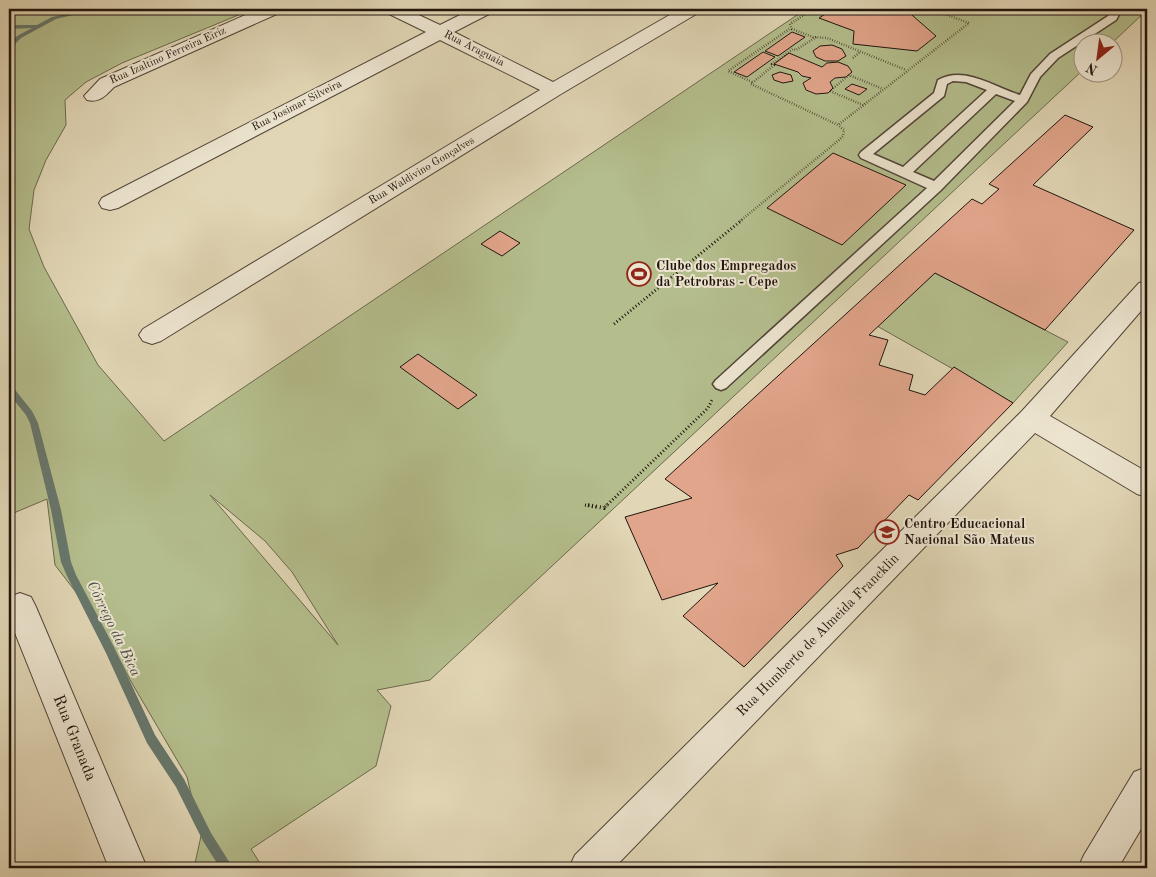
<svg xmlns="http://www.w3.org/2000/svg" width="1156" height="877" viewBox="0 0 1156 877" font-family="'Old Standard TT',serif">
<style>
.green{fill:#b4bd8c;stroke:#6a694d;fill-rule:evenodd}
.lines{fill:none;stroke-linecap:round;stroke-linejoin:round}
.stream{fill:#67776c;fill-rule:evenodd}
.building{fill:#e1a58b;stroke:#21150e}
.lane-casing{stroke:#514538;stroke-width:3}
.street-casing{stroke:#514538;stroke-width:2}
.path-far2{stroke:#21150e;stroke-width:2.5;stroke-dasharray:0.5 2;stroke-linecap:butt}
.path-far1{stroke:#21150e;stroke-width:3;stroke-dasharray:1 2.5;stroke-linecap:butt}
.path{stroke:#21150e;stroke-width:4;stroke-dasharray:1 3;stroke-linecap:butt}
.lane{fill:#ece4cf;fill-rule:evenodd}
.street{fill:#ece4cf;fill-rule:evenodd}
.labels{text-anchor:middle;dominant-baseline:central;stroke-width:4;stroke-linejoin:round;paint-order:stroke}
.far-street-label{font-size:11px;fill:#21150e;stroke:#ece4cf}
.poi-label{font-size:14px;font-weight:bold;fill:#21150e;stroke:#ece4cf;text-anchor:start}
.street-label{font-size:14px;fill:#21150e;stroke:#ece4cf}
.water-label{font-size:15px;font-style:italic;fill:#4a4e45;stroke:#ece4cf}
.near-street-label{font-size:16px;fill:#21150e;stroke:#ece4cf}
</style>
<rect width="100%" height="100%" fill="#e1d6b5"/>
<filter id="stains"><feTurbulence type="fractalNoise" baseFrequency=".004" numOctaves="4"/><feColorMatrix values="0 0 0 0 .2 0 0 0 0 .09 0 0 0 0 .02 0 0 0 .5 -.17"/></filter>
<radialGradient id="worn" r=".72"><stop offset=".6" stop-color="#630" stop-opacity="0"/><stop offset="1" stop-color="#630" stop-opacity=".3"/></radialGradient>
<!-- green -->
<g class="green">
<path d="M9,9H253L122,63L86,82L65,100L66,125L46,160L34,190L29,229L44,267L98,365L164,441L806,9H1147V10L1113,42H1084L1083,70L430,680L377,690L391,706L376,766L251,849L263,868H194L201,836L187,777L133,685L99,622L55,565L47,499L9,515ZM210,495L265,541L292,572L338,645Z"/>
<polygon points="935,273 1068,342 1013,403 877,326"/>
</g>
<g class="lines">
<!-- stream -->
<g class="stream">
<polygon points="89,9 99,9 56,19 21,38 11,48 9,49 9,44 17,36 32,28 9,29 9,25 37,25 52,17"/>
<polygon points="9,385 12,386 32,411 38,423 61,510 71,562 76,575 114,647 155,735 184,779 211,833 233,868 220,868 203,841 176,787 147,743 106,653 67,576 61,562 51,510 30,423 26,415 9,394"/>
</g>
</g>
<!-- building -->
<g class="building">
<polygon points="833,9 905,9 936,36 917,51 853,44 854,31 819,18"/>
<polygon points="792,32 805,37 778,56 765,51"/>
<polygon points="832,45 842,49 846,56 838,61 825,61 816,57 813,51 820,46"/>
<polygon points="763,52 775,57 747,77 734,72"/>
<polygon points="789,53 822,67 827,63 838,62 848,66 852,72 846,77 835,78 830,82 833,88 828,93 816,94 806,90 803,83 811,78 802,76 798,72 774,64"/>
<polygon points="780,72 791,75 793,81 783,83 774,80 772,75"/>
<polygon points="852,84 867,89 859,95 845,89"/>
<polygon points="1065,115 1093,127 1033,185 1134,230 1045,330 935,273 869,335 888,340 879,365 913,375 909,390 925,395 954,367 1013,403 918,500 909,495 858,548 836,555 843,566 744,667 683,616 718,583 662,600 625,517 692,498 665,479 972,199 982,204 999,189 989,184"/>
<polygon points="833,153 906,185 842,245 767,208"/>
<polygon points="500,231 520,243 502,256 481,244"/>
<polygon points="418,354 477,395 458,409 400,367"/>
</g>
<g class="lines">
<!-- lane casing -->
<g class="lane-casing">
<path id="lane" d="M1112,9H1122L1116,20L1058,58L1040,77L1027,102L941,190L726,388L721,390L716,388L713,384L716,380L927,188L861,158L859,155L861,152L934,93L938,80C964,65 994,87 1020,95L1031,74L1050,54L1108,16ZM953,81L966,82L987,90L903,167L873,154L944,96L947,84ZM996,94L1015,101L934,181L913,172Z"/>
</g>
<!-- street casing -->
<g class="street-casing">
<g id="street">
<path d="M259,9H282L279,13L114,87C105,96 100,103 87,100L84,96L100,79Z"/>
<polygon points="384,9 406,9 440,25 472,9 494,9 491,13 454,32 553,82 680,9 701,9 698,13 561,94 161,341 152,344 143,341 139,335 143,329 540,90 440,40 118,208 110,210 102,208 99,203 102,198 426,32 387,13"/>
<polygon points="1147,281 1147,304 1050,416 1147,472 1147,497 1137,494 1035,433 614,868 569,868 575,855 1022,411 1139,283"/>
<polygon points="20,593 31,597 36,607 147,868 109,868 9,618 9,597"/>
<polygon points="1147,767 1147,819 1118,868 1078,868 1084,855 1134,772"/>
</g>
</g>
<!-- path-far2 -->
<g class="path-far2">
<polyline points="813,9 790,24 792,29 813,37 827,38 906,70"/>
<polyline points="816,37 796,50 793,49 772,64 774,65 751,84 838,125 969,23 931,9"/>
<polyline points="853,58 860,52"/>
<polyline points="752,82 728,71 791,28"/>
<polyline points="863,105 830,91 849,75 883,89"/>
<polyline points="740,221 839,140 843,136 844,130 838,125"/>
</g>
<!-- path-far1 -->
<g class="path-far1">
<polyline points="614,324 742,220"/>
<polyline points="585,505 596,507"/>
<polyline points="605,507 708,408 712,400"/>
</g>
<!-- path -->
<polyline class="path" points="588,505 604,508 607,505"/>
<!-- lane -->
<use href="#lane" class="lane"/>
<!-- street -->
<use href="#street" class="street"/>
</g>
<!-- icons -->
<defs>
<g id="stadium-ring" transform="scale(1.25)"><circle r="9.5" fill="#ece4cf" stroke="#8f2418" stroke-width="1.5"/><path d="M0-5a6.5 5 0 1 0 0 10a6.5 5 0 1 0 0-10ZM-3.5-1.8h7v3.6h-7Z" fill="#8f2418"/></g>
<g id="school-ring" transform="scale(1.25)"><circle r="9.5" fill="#ece4cf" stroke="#8f2418" stroke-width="1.5"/><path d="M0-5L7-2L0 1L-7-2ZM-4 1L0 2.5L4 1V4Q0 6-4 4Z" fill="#8f2418"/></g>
</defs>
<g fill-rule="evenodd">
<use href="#stadium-ring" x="639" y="274"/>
<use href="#school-ring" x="887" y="532"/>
</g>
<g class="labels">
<!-- far-street labels -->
<g class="far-street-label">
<text transform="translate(474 49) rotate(27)">Rua Araguaia</text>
<text transform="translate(168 56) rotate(-24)">Rua Izaltino Ferreira Eiriz</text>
<text transform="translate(297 106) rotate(-27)">Rua Josimar Silveira</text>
<text transform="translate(422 171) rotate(-31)">Rua Waldivino Gonçalves</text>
</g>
<!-- poi labels -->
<g class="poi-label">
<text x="656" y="266">Clube dos Empregados<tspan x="656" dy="16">da Petrobras - Cepe</tspan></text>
<text x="904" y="524">Centro Educacional<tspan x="904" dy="16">Nacional São Mateus</tspan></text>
</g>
<!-- street labels -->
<g class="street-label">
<text transform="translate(818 635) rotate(-45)">Rua Humberto de Almeida Francklin</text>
</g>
<!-- water labels -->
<g class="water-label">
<text transform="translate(113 629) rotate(64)">Córrego da Bica</text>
</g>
<!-- near-street labels -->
<g class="near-street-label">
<text transform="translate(74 738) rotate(68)">Rua Granada</text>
</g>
</g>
<!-- margin -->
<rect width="1156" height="877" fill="none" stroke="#e1d6b5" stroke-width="30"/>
<rect x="10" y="10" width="1136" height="857" fill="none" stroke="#21150e" stroke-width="2.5"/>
<rect x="15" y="15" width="1126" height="847" fill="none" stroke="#21150e"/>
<!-- north arrow -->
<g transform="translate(1098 58) rotate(209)"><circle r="24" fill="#ece4cf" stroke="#9b9182"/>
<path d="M0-4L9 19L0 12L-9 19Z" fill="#8f2418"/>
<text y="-8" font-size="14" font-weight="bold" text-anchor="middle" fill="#21150e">N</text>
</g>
<rect width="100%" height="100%" filter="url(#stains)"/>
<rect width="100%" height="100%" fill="url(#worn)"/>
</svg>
